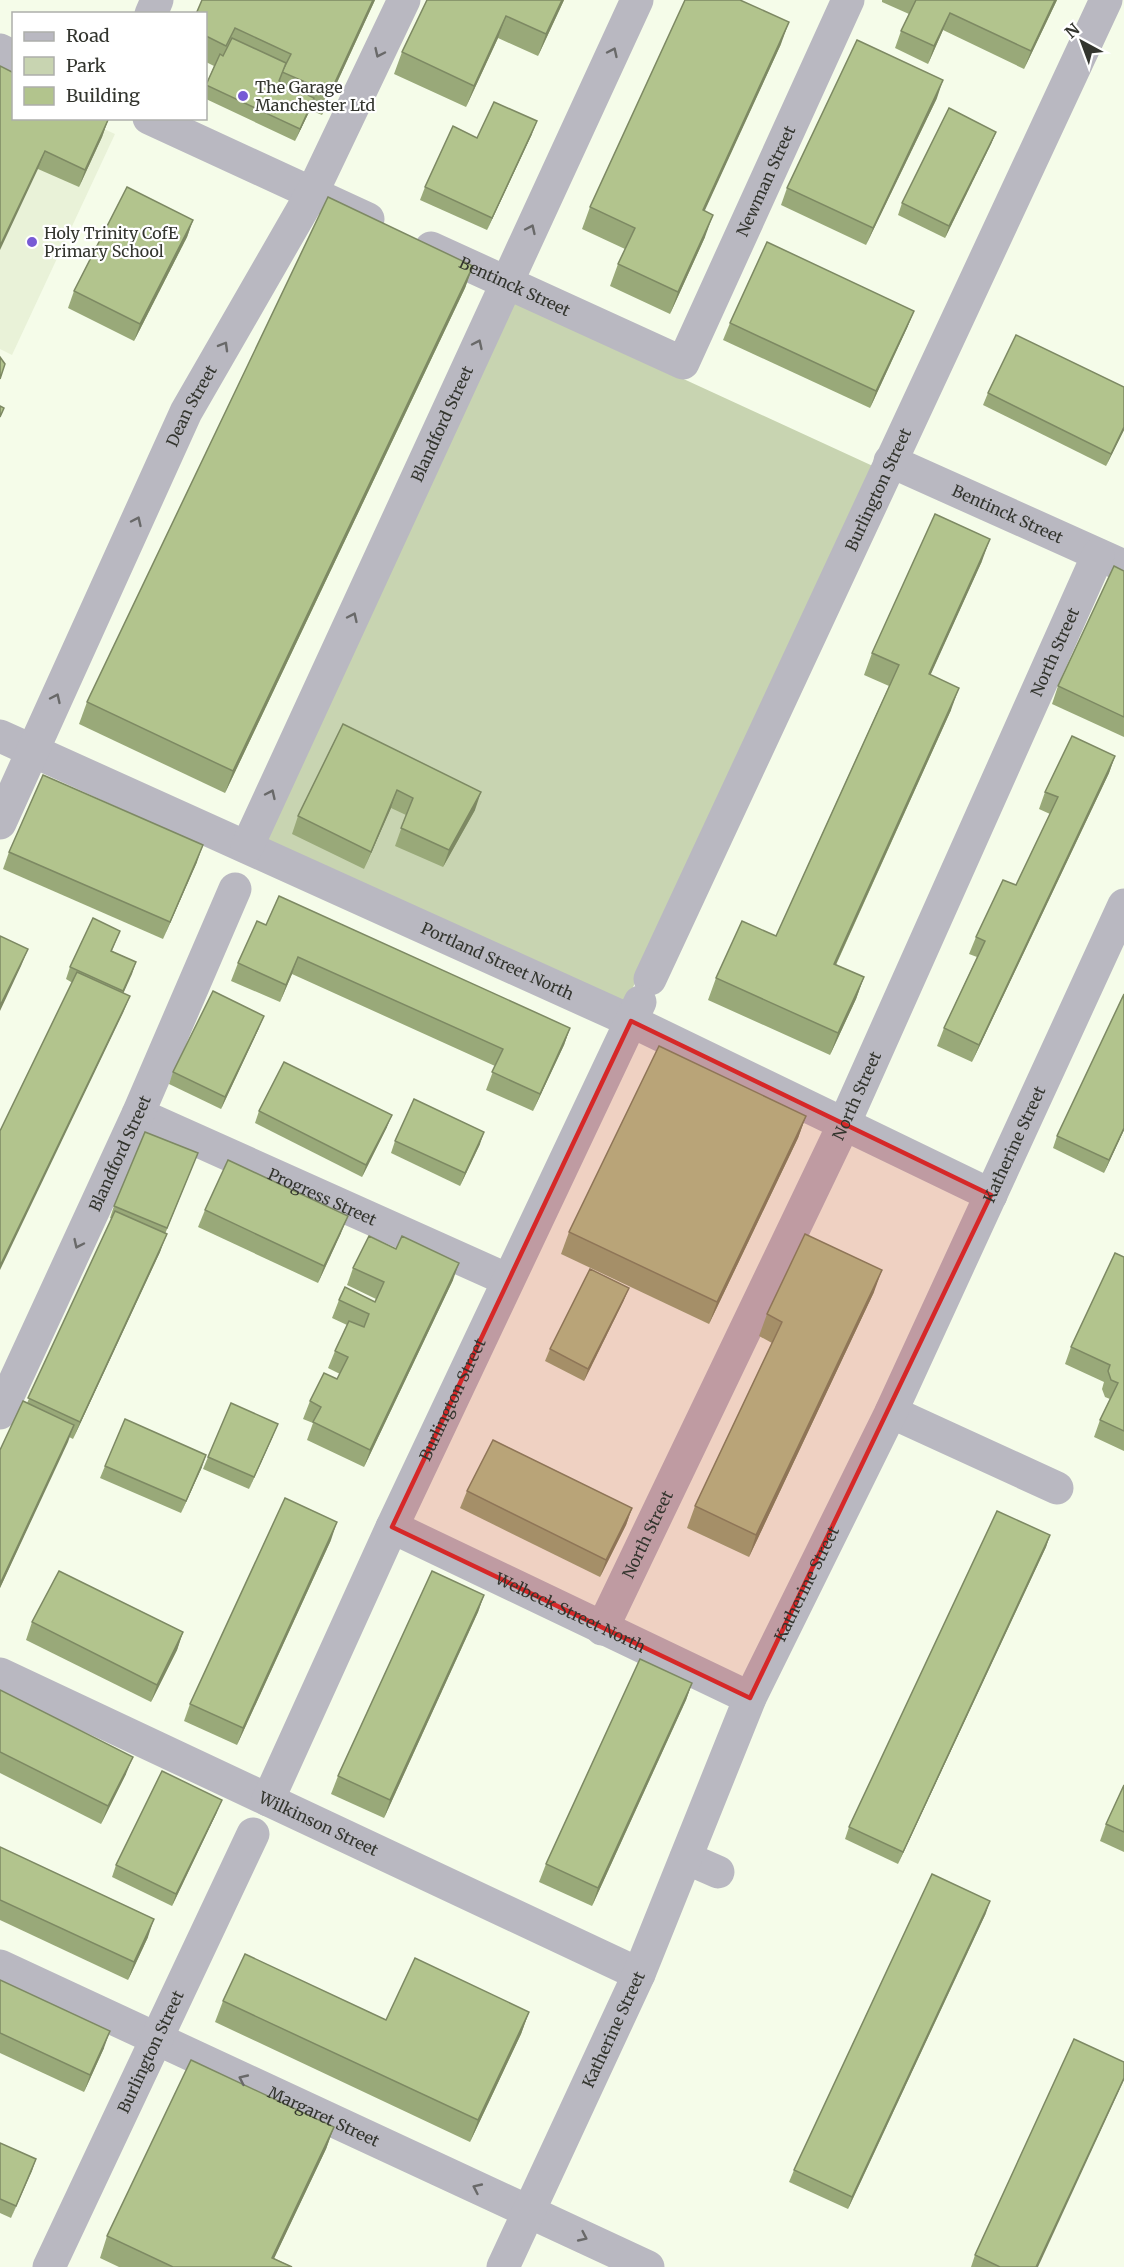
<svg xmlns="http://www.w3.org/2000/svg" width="1124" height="2267" viewBox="0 0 1124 2267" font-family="Merriweather,serif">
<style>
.built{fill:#e9f2d8}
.green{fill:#c8d4b1}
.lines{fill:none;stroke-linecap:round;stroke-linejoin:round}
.minor{stroke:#b9b8c1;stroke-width:33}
.wall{fill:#99a979}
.shaded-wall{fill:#7d8963}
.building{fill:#b2c48d;stroke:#7d8963;stroke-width:1.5}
.oneway{stroke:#696969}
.marked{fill:#d62828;fill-opacity:0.2;stroke:#d62828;stroke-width:4.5;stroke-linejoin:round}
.poi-dot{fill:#775bd5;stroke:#fff;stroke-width:2}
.labels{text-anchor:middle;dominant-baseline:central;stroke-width:4.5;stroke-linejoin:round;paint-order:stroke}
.poi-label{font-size:16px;fill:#33352e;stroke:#fff;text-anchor:start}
.street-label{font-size:16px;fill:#33352e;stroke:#fff}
</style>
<rect width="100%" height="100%" fill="#f5fce9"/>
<!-- built -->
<polygon class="built" points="0,81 14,118 82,119 115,134 12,355 0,349"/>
<!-- green -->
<polygon class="green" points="514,301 875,467 725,784 620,1016 261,843"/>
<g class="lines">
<!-- minor -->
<g class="minor">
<polyline points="151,14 157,0"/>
<polyline points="0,50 14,57"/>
<polyline points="149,118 368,219"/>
<path id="s1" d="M431,248L683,363L848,0"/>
<path id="s2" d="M890,461L1124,566"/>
<path id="s3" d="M0,736L631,1021L991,1195"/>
<path id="s4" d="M0,823L186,412L312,193L404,0"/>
<path id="s5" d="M247,847L637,0"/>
<path id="s6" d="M650,979L1106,0"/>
<path id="s7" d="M138,1114L508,1280"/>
<polyline points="891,1412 1057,1488"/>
<path id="s8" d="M0,1413L138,1114L235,889"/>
<path id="s9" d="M392,1527L750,1698"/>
<path id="s10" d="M602,1629L844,1124L1098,555"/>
<path id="s11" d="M0,1674L639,1974"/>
<path id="s12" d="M268,1800L392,1527L640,1002"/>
<polyline points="686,1858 718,1872"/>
<path id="s13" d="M0,1966L648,2267"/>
<path id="s14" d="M49,2267L253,1834"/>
<path id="s15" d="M503,2267L639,1974L750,1698L891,1412L1124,905"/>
</g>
</g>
<!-- wall -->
<g class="wall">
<polygon points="375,0 322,115 310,110 295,141 206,99 206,85 214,66 206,62 206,14"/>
<polygon points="427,0 564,0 538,56 498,38 466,107 394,74 402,52"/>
<polygon points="882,0 1057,0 1024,69 943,30 928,64 895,48 901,31 909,14 882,2"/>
<polygon points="781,44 704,211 705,237 670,314 610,286 618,264 625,249 582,229 590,207"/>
<polygon points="937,98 866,245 781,205 787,188"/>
<polygon points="14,118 108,120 102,137 79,187 38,169"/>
<polygon points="996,132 991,144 945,238 898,215 902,203"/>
<polygon points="532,134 487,230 420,200 425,187"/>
<polygon points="193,220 187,237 134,341 68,308 74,291"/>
<polygon points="473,266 465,288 225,793 79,724 87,702"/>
<polygon points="914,311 907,328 870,408 723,340 730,323"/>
<polygon points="988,393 1124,430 1106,466 983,405"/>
<polygon points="982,561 930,675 951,710 836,965 864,977 856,999 830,1055 708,1000 716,978 776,936 889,686 864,675 872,653"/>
<polygon points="1124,571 1124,737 1052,704 1058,686"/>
<polygon points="343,724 475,810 443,867 395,846 406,815 391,808 364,869 292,834 298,816"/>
<polygon points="1115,756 1109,773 972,1062 937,1046 944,1028 977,957 969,954 976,937 1016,885 1050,814 1039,809 1045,792"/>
<polygon points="9,852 197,862 163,939 3,869"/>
<polygon points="266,925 570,1028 564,1045 533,1111 486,1090 495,1066 292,974 280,1002 231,981 238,963"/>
<polygon points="120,931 112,951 136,962 123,993 123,1013 66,979 70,967"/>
<polygon points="259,1028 221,1109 169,1084 173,1072"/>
<polygon points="259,1111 387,1127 362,1177 255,1123"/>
<polygon points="806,1116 798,1138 709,1324 561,1254 569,1232"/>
<polygon points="1124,1130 1104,1173 1053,1148 1057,1136"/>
<polygon points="395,1141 480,1144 460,1186 391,1153"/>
<polygon points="198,1153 165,1234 160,1252 73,1439 69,1437 0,1588 0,1450 27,1403 112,1219 110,1218 114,1206"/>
<polygon points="205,1210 341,1233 318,1283 198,1227"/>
<polygon points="1124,1257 1124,1451 1094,1437 1100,1420 1110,1399 1105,1397 1102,1389 1104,1382 1065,1364 1071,1347"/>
<polygon points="353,1268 453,1280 364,1467 307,1440 313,1423 303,1419 310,1401 337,1379 340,1374 328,1368 335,1351 347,1325 332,1318 339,1300 375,1302 376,1299 347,1285"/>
<polygon points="874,1292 749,1557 687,1528 695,1506 772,1343 759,1336 767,1314"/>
<polygon points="624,1300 584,1381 545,1361 550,1349"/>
<polygon points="273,1436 249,1489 203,1469 208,1457"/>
<polygon points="105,1466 202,1467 181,1513 100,1478"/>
<polygon points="467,1491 632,1508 626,1525 600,1577 460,1508"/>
<polygon points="1050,1535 1046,1547 898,1864 845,1839 849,1827"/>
<polygon points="331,1540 237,1745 184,1721 190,1704"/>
<polygon points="484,1595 478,1612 384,1818 331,1794 338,1776"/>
<polygon points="32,1622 183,1632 177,1650 151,1702 26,1640"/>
<polygon points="692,1683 686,1700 592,1906 539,1882 546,1864"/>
<polygon points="0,1690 126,1774 101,1824 0,1773"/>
<polygon points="1124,1785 1124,1852 1100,1841 1106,1824"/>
<polygon points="217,1812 172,1906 112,1877 116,1865"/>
<polygon points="0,1847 148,1937 128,1980 0,1920"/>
<polygon points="986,1913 848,2209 789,2182 794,2170"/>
<polygon points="0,1980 104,2048 84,2092 0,2053"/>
<polygon points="223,2001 386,2020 529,2012 521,2034 470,2142 215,2022"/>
<polygon points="334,2127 326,2149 274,2258 292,2267 119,2267 100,2258 107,2236"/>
<polygon points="0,2143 36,2159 11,2218 0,2213"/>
<polygon points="975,2255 1038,2267 971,2267"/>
</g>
<!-- shaded-wall -->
<g class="shaded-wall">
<polygon points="373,0 375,0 322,115 330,93"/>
<polygon points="562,0 564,0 538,56 546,34"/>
<polygon points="1055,0 1057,0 1024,69 1031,51"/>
<polygon points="950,13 943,30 928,64 934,46"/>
<polygon points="506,16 498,38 466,107 474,86"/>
<polygon points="789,22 781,44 695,232 703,210"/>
<polygon points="943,80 937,98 866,245 873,228"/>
<polygon points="314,98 310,110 295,141 300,129"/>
<polygon points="108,120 102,137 79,187 85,170"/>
<polygon points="537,121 532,134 487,230 492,218"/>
<polygon points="996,132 991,144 945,238 949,226"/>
<polygon points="45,151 38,169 0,250 0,246"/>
<polygon points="713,215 705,237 670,314 678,292"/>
<polygon points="193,220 187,237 134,341 140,324"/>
<polygon points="473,266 465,288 225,793 233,771"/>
<polygon points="914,311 907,328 870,408 876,391"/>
<polygon points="1124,427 1124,430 1106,466 1111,454"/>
<polygon points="990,539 982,561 921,696 929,674"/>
<polygon points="959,688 951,710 826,986 834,964"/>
<polygon points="1115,756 1109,773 972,1062 979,1045"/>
<polygon points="397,790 391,808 364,869 371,852"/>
<polygon points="481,792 475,810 443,867 449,850"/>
<polygon points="203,845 197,862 163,939 170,922"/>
<polygon points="28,949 21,966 0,1011 0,1006"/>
<polygon points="298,957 292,974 280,1002 286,985"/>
<polygon points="136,962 132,974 119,1003 123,991"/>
<polygon points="864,977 856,999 830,1055 838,1033"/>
<polygon points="130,996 123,1013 0,1270 0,1266"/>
<polygon points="264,1016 259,1028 221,1109 225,1097"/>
<polygon points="570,1028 564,1045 533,1111 540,1094"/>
<polygon points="392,1115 387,1127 362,1177 366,1165"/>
<polygon points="806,1116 798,1138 709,1324 717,1302"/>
<polygon points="1124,1128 1124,1130 1104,1173 1109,1160"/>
<polygon points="484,1132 480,1144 460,1186 465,1173"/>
<polygon points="348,1216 341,1233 318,1283 324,1266"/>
<polygon points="167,1234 160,1252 73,1439 80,1422"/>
<polygon points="459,1263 453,1280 364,1467 370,1450"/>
<polygon points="882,1270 874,1292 749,1557 756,1535"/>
<polygon points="629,1288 624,1300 584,1381 588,1369"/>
<polygon points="278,1424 273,1436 249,1489 254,1477"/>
<polygon points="74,1425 68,1442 0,1588 0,1584"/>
<polygon points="206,1455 202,1467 181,1513 186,1501"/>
<polygon points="632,1508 626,1525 600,1577 606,1560"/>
<polygon points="337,1522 331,1540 237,1745 243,1728"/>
<polygon points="1050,1535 1046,1547 898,1864 903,1852"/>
<polygon points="484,1595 478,1612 384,1818 390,1800"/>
<polygon points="183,1632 177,1650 151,1702 157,1685"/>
<polygon points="692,1683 686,1700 592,1906 598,1888"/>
<polygon points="133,1757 126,1774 101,1824 108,1806"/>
<polygon points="222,1800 217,1812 172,1906 176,1894"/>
<polygon points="990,1901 986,1913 848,2209 852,2197"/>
<polygon points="154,1919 148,1937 128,1980 134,1962"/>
<polygon points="529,2012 521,2034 470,2142 478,2120"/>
<polygon points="110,2031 104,2048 84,2092 90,2075"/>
<polygon points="1124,2078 1124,2080 1038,2267 1036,2267"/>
<polygon points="334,2127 326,2149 270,2267 272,2258"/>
<polygon points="36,2159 32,2171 11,2218 16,2206"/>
</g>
<!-- building -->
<g class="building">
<polygon points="202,0 373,0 330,93 282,72 291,54 235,28 226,46 206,36 206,14 196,14"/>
<polygon points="427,0 562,0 546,34 506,16 474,86 402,52"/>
<polygon points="685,0 740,0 789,22 703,210 713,215 678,292 618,264 635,228 590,207"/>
<polygon points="916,0 1055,0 1031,51 950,13 934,46 901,31"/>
<polygon points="232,38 286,63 279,81 314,98 300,129 206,85 220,54 223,56"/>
<polygon points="857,40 943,80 873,228 787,188"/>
<polygon points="0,66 14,73 14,118 105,118 108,120 85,170 45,151 0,246"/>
<polygon points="494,102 537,121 492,218 425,187 453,126 477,138"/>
<polygon points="949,108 996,132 949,226 902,203"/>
<polygon points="127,187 193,220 140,324 74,291"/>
<polygon points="328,197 473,266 233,771 87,702"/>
<polygon points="767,242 914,311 876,391 730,323"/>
<polygon points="1016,335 1124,387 1124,427 1111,454 988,393"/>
<polygon points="0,357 5,364 0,379"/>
<polygon points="0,406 4,408 0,417"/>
<polygon points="935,514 990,539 929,674 959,688 834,964 864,977 838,1033 716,978 742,921 776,936 899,665 872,653"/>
<polygon points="1114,566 1124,571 1124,717 1058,686"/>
<polygon points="343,724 481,792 449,850 401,828 413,798 397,790 371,852 298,816"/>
<polygon points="1072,736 1115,756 979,1045 944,1028 985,941 976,937 1003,880 1016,885 1058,797 1045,792"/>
<polygon points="43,775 203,845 170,922 9,852"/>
<polygon points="279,896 570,1028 540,1094 492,1072 503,1049 298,957 286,985 238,963 257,921 266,925"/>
<polygon points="93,918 120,931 111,951 136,962 123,991 70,967"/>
<polygon points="0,936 28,949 0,1006"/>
<polygon points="77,972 130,996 0,1266 0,1131"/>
<polygon points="213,991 264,1016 225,1097 173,1072"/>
<polygon points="1124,994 1124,1128 1109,1160 1057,1136"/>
<polygon points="659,1046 806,1116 717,1302 569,1232"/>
<polygon points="284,1062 392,1115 366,1165 259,1111"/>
<polygon points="414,1099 484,1132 465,1173 395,1141"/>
<polygon points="145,1132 198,1153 167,1228 114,1206"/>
<polygon points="228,1160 348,1216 324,1266 205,1210"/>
<polygon points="115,1211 167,1234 80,1422 28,1398"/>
<polygon points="805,1234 882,1270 756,1535 695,1506 782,1322 767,1314"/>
<polygon points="369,1236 396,1249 402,1236 459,1263 370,1450 313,1422 321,1407 310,1401 324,1373 337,1379 348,1357 335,1351 349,1321 364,1327 369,1314 339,1300 345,1287 375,1302 384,1282 353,1268"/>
<polygon points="1115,1253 1124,1257 1124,1431 1100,1420 1118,1383 1111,1380 1108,1371 1110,1365 1071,1347"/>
<polygon points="590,1269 629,1288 588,1369 550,1349"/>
<polygon points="23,1401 74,1425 0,1584 0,1450"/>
<polygon points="231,1403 278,1424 254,1477 208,1457"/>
<polygon points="125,1419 206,1455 186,1501 105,1466"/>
<polygon points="493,1440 632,1508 606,1560 467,1491"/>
<polygon points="285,1498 337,1522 243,1728 190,1704"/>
<polygon points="997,1511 1050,1535 903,1852 849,1827"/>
<polygon points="59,1571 183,1632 157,1685 32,1622"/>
<polygon points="432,1571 484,1595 390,1800 338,1776"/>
<polygon points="640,1659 692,1683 598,1888 546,1864"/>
<polygon points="0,1690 133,1757 108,1806 0,1752"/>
<polygon points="162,1771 222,1800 176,1894 116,1865"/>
<polygon points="1124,1785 1124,1832 1106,1824"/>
<polygon points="0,1847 154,1919 134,1962 0,1900"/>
<polygon points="932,1874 990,1901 852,2197 794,2170"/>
<polygon points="245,1954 386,2020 415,1958 529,2012 478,2120 223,2001"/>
<polygon points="0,1980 110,2031 90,2075 0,2033"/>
<polygon points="1074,2039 1124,2062 1124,2078 1036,2267 1000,2267 975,2255"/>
<polygon points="191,2060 334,2127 272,2258 292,2267 173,2267 107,2236"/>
<polygon points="0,2143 36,2159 16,2206 0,2199"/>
</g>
<!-- one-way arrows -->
<defs><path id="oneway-chevron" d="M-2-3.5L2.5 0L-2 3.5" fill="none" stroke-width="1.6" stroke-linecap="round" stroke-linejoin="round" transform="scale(1.5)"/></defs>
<g class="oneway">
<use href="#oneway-chevron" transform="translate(613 52) rotate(-65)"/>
<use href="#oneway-chevron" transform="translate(379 53) rotate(115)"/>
<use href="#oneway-chevron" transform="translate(531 229) rotate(-65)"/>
<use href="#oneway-chevron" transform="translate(478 344) rotate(-65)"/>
<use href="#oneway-chevron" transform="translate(224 346) rotate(-60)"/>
<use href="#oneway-chevron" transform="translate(137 521) rotate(-65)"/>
<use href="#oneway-chevron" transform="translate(353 617) rotate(-65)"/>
<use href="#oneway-chevron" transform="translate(56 698) rotate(-65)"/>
<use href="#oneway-chevron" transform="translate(271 794) rotate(-65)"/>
<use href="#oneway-chevron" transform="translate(78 1244) rotate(115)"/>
<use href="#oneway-chevron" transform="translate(243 2079) rotate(-155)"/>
<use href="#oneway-chevron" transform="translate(477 2188) rotate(-155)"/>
<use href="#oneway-chevron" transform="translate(583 2237) rotate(25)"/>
</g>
<!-- marked area -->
<path class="marked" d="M631,1021L991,1195L750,1698L392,1527Z"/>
<!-- markers -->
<g class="poi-dot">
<circle cx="243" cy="96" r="6"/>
<circle cx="32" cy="242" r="6"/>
</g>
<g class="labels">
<!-- poi labels -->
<g class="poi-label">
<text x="255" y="87">The Garage<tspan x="255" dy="18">Manchester Ltd</tspan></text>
<text x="44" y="233">Holy Trinity CofE<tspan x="44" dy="18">Primary School</tspan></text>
</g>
<!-- street labels -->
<g class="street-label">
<text stroke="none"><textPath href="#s1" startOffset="477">Newman Street</textPath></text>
<text stroke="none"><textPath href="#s1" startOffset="92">Bentinck Street</textPath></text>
<text stroke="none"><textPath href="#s4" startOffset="459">Dean Street</textPath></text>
<text stroke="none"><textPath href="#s5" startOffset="466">Blandford Street</textPath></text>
<text stroke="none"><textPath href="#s6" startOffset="540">Burlington Street</textPath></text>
<text stroke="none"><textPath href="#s2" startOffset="129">Bentinck Street</textPath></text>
<text stroke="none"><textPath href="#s10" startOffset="1077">North Street</textPath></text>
<text stroke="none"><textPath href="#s3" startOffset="546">Portland Street North</textPath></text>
<text stroke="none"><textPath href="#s10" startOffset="591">North Street</textPath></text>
<text stroke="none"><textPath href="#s15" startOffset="1234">Katherine Street</textPath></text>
<text stroke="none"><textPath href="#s8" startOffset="286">Blandford Street</textPath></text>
<text stroke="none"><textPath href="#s7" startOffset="202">Progress Street</textPath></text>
<text stroke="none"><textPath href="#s12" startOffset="441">Burlington Street</textPath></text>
<text stroke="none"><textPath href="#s10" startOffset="105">North Street</textPath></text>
<text stroke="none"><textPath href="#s15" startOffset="748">Katherine Street</textPath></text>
<text stroke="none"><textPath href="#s9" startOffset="198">Welbeck Street North</textPath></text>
<text stroke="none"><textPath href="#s11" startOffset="352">Wilkinson Street</textPath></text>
<text stroke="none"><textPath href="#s15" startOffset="262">Katherine Street</textPath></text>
<text stroke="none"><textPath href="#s14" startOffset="238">Burlington Street</textPath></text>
<text stroke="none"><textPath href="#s13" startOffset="357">Margaret Street</textPath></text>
</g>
</g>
<!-- legend -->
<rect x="12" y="12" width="195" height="108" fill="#ffffff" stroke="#adaeab" stroke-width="1.5"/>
<rect x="24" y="32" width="30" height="9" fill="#b9b8c1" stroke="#adaeab" stroke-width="1.5"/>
<text x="66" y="42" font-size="18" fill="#33352e">Road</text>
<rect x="24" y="57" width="30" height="18" fill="#c8d4b1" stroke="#adaeab" stroke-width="1.5"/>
<text x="66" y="72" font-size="18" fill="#33352e">Park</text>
<rect x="24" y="87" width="30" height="18" fill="#b2c48d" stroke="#adaeab" stroke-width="1.5"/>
<text x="66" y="102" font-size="18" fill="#33352e">Building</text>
<!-- north arrow -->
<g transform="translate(1082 42) rotate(319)" stroke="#ffffff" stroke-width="4.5" paint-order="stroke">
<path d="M0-4.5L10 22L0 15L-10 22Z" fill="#33352e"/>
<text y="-9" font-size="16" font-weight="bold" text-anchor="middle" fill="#33352e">N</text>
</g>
</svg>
